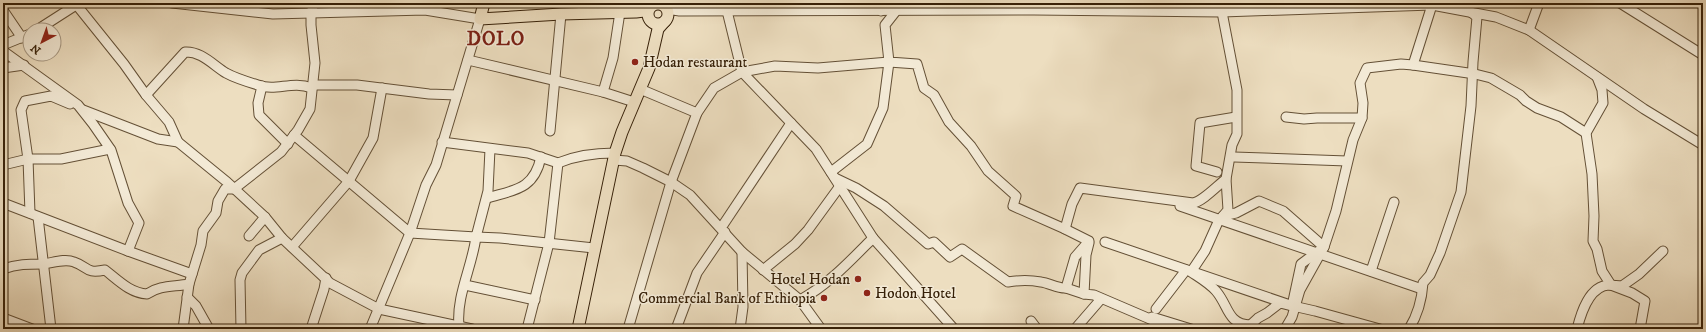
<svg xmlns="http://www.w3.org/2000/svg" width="1706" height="332" viewBox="0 0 1706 332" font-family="'IM FELL DW Pica',serif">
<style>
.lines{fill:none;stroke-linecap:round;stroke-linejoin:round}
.minor-casing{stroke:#645036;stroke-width:11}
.major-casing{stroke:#362008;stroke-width:13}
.minor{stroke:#f3ead6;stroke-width:9}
.major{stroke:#eddec0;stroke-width:11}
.poi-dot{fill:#8f2418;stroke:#f3ead6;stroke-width:1.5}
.labels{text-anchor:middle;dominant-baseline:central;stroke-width:3;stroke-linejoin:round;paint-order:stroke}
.poi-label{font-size:15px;fill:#362008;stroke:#f3ead6;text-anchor:start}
.district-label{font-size:19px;font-weight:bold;letter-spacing:1px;fill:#7a1f14;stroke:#f3ead6}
</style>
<rect width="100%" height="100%" fill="#eddec0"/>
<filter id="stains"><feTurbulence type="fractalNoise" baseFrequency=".005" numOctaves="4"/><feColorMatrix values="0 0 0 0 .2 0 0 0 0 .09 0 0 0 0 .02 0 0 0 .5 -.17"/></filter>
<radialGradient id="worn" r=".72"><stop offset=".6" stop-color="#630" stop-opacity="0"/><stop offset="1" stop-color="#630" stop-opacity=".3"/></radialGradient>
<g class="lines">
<!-- minor casing -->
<g class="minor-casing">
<g id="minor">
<polyline points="75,3 124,64 146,95 169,122 178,142 227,182 265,217 282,238 330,283 379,309 472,329"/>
<polyline points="172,3 273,14 425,10 480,19 436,165 426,185 410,233 370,329"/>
<path d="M663,3C666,10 672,10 680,11L1034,10L1222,12L1432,5L1496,17L1529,30L1644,109L1703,145"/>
<polyline points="1620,3 1703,55"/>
<polyline points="3,10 22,38"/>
<polyline points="727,11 742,72 816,149 873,238 954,329"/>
<polyline points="881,11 894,3"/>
<path d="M896,11L885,25L889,62L917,64L924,88L934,95L949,122L971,146L988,171L1016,196L1013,206L1065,229L1072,204L1080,188L1193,203C1202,202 1218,185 1226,179"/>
<polyline points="620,12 613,58 603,92 634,102"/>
<path d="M1222,12L1237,90V134L1232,145L1226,179L1228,210L1218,222L1205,251L1191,272C1200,278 1209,283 1216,291C1229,306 1227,324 1250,325L1248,327"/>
<polyline points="37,30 76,5"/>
<polyline points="1529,30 1539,3"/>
<polyline points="3,45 30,34"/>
<polyline points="3,51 78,105 93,124 111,150 128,203 139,223 128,251 192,274"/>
<polyline points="468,60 603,92"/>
<polyline points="1413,65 1475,74 1491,78 1520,95 1526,101 1537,108 1561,117 1586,133"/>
<polyline points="3,68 24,65"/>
<polyline points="1597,77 1602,90 1603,103 1586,133 1592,174 1594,216 1593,241 1597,249 1602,271 1611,285 1632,293 1645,301 1640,329"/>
<polyline points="313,85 357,85 429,94 457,95"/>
<polyline points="262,86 258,103 259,115 288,144"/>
<polyline points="640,89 697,113"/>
<path d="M146,95L185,52C201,51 213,65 226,73C235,78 248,82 258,85C277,92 291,80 312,88"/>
<polyline points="83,110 158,139 178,142"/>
<polyline points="1286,117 1304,119 1317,118 1362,118"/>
<polyline points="550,131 561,14"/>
<polyline points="294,135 410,233 476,237 488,191 490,149"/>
<path d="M442,142L528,153L558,163C577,155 594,153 615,153"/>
<polyline points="1234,157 1347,161"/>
<polyline points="614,160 627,161 643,168 671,182 690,195 742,252 800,300 821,329"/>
<polyline points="3,165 28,159 61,159 110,149"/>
<polyline points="1217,172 1196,166 1200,123 1236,117"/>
<path d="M835,178L856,188L884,206L928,244L934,242L950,257L962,249L1008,282C1020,280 1030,280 1041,282C1049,283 1059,289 1066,288L1075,257L1089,241L1065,229"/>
<path d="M487,198C514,190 534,190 541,157"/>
<polyline points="3,203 128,251"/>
<polyline points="1180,206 1419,288"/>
<polyline points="30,213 28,159 21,110 25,101 51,96 70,104"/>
<polyline points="1223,216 1236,213 1259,201 1283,211 1324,247 1300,290 1292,317 1285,329"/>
<polyline points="38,217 51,329"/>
<polyline points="721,228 791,123"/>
<polyline points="249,236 265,217"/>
<polyline points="1105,242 1293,306 1315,311 1380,329"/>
<polyline points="1089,243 1086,255 1084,294 1094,295 1157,322 1153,329"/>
<polyline points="292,247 349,181 373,138 382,88"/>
<path d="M3,269C17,264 28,264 43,264C52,263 65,258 74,262C89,267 85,274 105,270C118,280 130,293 147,294C160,285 174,287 189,284"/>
<polyline points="763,270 795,244 808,230 840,186"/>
<polyline points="1371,271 1394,202"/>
<polyline points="465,285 535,300"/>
<polyline points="1066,288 1084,294"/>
<polyline points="187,297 196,306 209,329"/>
<path d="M800,300C828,285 850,261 873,238"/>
<polyline points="1156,309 1186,270"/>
<polyline points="1152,317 1191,329"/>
<polyline points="3,318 32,329"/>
<polyline points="1031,321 1037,329"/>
<path d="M459,326C456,296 472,267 476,237L500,238L594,248"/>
<polyline points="183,329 189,284 201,245 203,231 216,213 218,201 225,189 234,189 281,152 298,130 310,109 315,63 311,25 311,13 314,3"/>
<polyline points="241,329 240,280 242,273 259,250 282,238"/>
<polyline points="311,329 324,289 326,278"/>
<polyline points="527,329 549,243 558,163"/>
<polyline points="628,329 671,182 697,113 714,88 742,72 775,66 818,68 889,62 883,108 867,144 831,172"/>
<polyline points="676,329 697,273 725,232"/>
<polyline points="740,329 743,307 742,252"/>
<polyline points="1075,329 1101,299"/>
<polyline points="1246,329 1258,318 1267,313 1280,303 1292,306 1301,264 1324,247 1336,211 1353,140 1362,118 1363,103 1360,83 1367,68 1401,64 1413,65 1432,5"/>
<path d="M1409,329C1417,316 1422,299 1423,283L1430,275L1440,253L1461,192L1471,106L1473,62L1477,17L1468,10V3"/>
<path d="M1577,329C1581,313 1589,286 1609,285C1613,285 1618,286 1622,286L1639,274L1663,251"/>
</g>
</g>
<!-- major casing -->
<g class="major-casing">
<g id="major">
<polyline points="484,3 480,19 561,14 636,12 644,11 652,5"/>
<circle cx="658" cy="14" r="10"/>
<polyline points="578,329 615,153 622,132 649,68 658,29 665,21"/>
</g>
</g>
<!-- minor -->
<use href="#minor" class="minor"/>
<!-- major -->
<use href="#major" class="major"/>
</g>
<!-- markers -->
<g class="poi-dot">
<circle cx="635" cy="62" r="4"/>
<circle cx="858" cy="279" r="4"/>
<circle cx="867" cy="293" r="4"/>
<circle cx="824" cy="298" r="4"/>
</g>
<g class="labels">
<!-- poi labels -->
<g class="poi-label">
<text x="643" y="62">Hodan restaurant</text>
<text x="850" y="279" text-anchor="end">Hotel Hodan</text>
<text x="875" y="293">Hodon Hotel</text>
<text x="816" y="298" text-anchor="end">Commercial Bank of Ethiopia</text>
</g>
<!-- district labels -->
<g class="district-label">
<text x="496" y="39">DOLO</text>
</g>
</g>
<!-- margin -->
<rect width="1706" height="332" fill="none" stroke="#eddec0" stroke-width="16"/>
<rect x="4" y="4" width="1698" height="324" fill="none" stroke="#362008" stroke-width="2"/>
<rect x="8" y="8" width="1690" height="316" fill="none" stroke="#362008"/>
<!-- north arrow -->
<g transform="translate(42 42) rotate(221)"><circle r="19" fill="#f3ead6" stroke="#a79984"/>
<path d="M0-3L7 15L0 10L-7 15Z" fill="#8f2418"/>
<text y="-6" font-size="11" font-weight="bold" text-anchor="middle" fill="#362008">N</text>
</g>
<rect width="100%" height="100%" filter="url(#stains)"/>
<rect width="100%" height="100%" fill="url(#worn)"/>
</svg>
